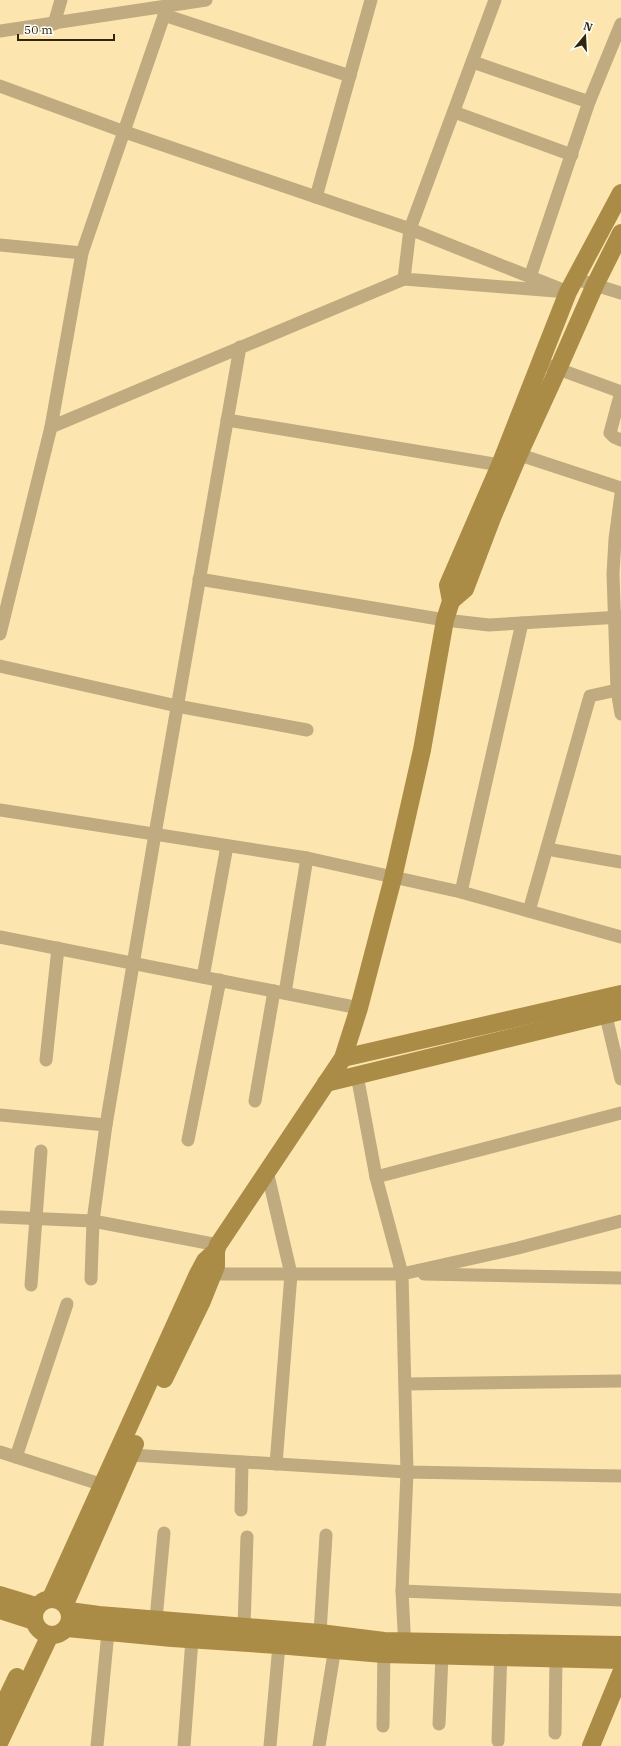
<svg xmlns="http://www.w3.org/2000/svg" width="621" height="1746" viewBox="0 0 621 1746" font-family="'IBM Plex Serif',serif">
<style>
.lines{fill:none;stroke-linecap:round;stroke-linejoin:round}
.street{stroke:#bfab7f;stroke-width:13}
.secondary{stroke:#aa8c46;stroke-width:18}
</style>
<rect width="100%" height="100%" fill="#fde5af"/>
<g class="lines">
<!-- street -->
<g class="street">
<polyline points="164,15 350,76"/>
<polyline points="54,24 61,0"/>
<polyline points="0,31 206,0"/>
<polyline points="473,62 589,102"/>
<polyline points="0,86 125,132 410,229 495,0"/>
<polyline points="454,112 572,155"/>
<polyline points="316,197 371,0"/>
<polygon points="410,229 568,292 404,279"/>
<polyline points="0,245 82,253 167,7"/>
<polyline points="530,277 589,102 621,24"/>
<polyline points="576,279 621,293"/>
<polyline points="550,366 621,392"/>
<polyline points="621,392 610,433 614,437 621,440"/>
<polyline points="227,420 500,465"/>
<polyline points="51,427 82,253"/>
<polyline points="511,452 621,488"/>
<polyline points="621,494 615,539 613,574 617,690 621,690"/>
<polyline points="199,579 445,620 489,625 621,617"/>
<polyline points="0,634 51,427 404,279"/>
<polyline points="0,666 177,706 307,730"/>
<polyline points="0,810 307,858 461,892 621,937"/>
<polyline points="547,849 621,862"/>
<polyline points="461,892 522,623"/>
<polyline points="529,911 590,696 617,690 621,714"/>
<polyline points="0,937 359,1008"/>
<polyline points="203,977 227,846"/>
<polyline points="285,993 307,858"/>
<polyline points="604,1008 621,1079"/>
<polyline points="46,1060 58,948"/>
<polyline points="255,1101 274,991"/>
<polyline points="0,1115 106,1125"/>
<polyline points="188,1140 220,980"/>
<polyline points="267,1171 291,1274 402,1274 376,1177 357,1075"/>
<polyline points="376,1177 621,1113"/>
<polyline points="0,1217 93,1221 91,1279"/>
<polyline points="218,1245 93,1221 106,1125 155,834 240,347"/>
<polyline points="206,1274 291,1274 276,1464"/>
<polyline points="424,1274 621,1278"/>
<polyline points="31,1285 41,1151"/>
<polyline points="406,1384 621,1381"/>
<polyline points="0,1452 103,1485"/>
<polyline points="131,1455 407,1472 621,1476"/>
<polyline points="16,1457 67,1304"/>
<polyline points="241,1510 242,1462"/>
<polyline points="402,1591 621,1600"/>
<polyline points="156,1619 164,1533"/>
<polyline points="244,1626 247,1537"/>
<polyline points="320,1633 326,1535"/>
<polyline points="405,1649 402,1591 407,1472 402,1274 518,1248 621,1221"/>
<polyline points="439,1724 442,1656"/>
<polyline points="383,1726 384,1645"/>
<polyline points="555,1733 556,1658"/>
<polyline points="498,1741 501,1649"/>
<polyline points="97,1746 108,1632"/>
<polyline points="184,1746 192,1639"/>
<polyline points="270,1746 279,1645"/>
<polyline points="319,1746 336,1641"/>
</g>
<!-- secondary -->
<g class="secondary">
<polyline points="451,601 465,589 492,518 519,454 558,369 595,285 621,233"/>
<polyline points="343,1058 621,994"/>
<polyline points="326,1083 621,1011"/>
<polyline points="164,1379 202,1301 216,1266 216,1254"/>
<polyline points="0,1595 36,1606"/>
<polyline points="51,1598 198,1274 205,1261 216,1251 218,1245 343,1058 359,1008 393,878 422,750 445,620 451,601 448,585 500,465 568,292 621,193"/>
<circle cx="52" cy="1617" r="18"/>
<polyline points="65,1604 135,1444"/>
<polyline points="0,1610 34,1621"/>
<polyline points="69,1611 99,1615 320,1633 384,1641 621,1645"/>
<polyline points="67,1628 172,1638 277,1645 383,1654 621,1660"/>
<polyline points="0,1712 17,1677"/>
<polyline points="0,1741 50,1635"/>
<polyline points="591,1746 621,1673"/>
</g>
</g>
<!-- north arrow -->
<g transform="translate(585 36) rotate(18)" stroke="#ffffff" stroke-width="3" paint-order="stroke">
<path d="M0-3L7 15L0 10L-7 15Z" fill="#322609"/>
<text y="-6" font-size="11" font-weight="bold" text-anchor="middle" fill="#322609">N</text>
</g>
<!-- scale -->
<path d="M18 34v6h96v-6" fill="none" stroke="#322609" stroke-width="2"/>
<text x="24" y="34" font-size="12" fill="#322609" stroke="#ffffff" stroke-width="3" paint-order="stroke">50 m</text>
</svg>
